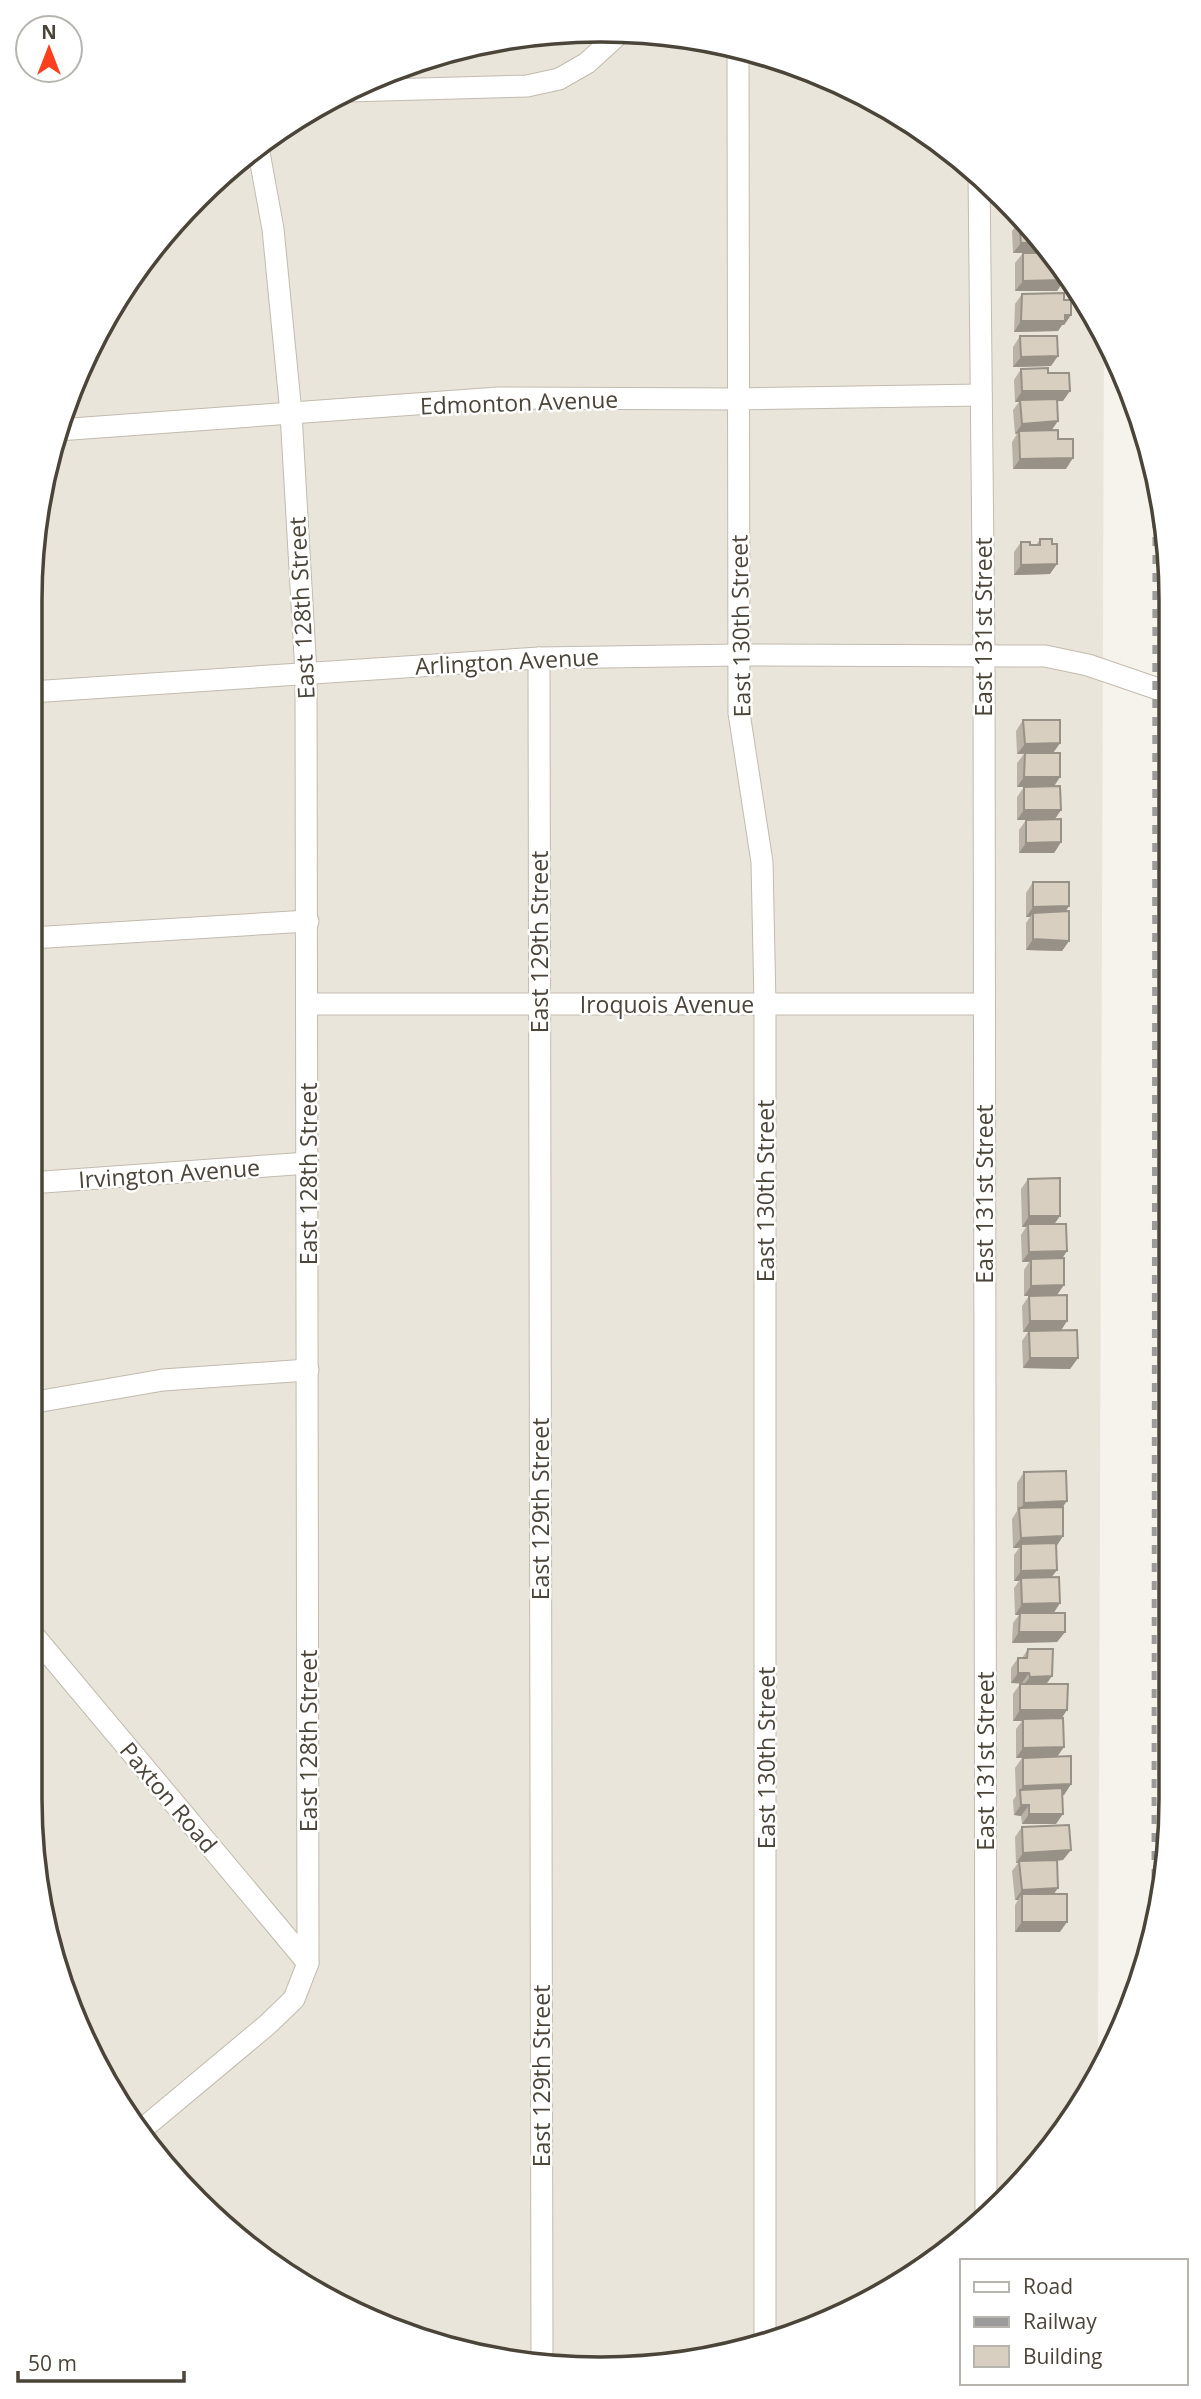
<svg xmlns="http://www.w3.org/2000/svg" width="1201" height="2399" viewBox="0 0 1201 2399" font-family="'Open Sans',sans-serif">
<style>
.residential{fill:#eae5da}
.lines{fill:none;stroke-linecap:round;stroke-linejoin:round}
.minor-casing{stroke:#c2bbae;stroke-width:23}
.minor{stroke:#fff;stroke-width:21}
.rail{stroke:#9a9a9a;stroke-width:5;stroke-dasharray:9 9;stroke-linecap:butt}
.wall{fill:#bab2a6}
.shaded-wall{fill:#979187}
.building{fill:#d8cfc1;stroke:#979187;stroke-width:2}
.labels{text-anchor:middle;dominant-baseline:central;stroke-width:5;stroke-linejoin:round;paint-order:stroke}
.street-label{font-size:23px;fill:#4b4439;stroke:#fff}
.rim{fill:none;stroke:#4b4439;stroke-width:3.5}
</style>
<rect width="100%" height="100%" fill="#f6f3ec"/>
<!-- residential -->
<polygon class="residential" points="637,31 748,49 853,88 977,171 1054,253 1104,341 1098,2071 1004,2202 853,2310 675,2364 489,2358 315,2293 224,2227 148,2146 60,1982 30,1798 31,564 49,453 88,348 147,253 224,172 315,106 417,60 526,35"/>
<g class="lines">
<!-- minor casing -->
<g class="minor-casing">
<g id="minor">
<polyline points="738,47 739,713 762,862 765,1004 765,2337"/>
<polyline points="348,91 527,86 559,79 587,63 622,31"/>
<polyline points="979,173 984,655 986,2215"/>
<polyline points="58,430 498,398 738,399 981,395"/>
<polyline points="539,658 542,2360"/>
<polyline points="31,692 539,658 739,655 1045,656 1088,665 1167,692"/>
<polyline points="31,938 308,921"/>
<polyline points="308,1004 984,1004"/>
<polyline points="30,1183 308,1163"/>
<polyline points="30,1403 163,1380 308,1370"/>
<polyline points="30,1631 308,1963"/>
<polyline points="140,2131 267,2025 294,1999 308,1963 306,673 291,413 273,229 258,147"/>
</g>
</g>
<!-- minor -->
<use href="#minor" class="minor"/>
<!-- rail -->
<g class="rail">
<polyline points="1166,1859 1167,868"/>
<polyline points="1154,1932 1155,484"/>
</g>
</g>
<!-- wall -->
<g class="wall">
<polygon points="1020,218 1050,250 1048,252 1013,253 1012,231 1020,221"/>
<polygon points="1023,253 1065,285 1061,285 1057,291 1015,291 1015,263"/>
<polygon points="1022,294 1064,300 1071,315 1064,325 1062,325 1058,331 1014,332 1015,304"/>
<polygon points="1020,336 1051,366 1013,367 1013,347"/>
<polygon points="1021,369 1048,373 1063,401 1057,401 1052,430 1058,439 1066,469 1013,469 1012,442 1017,434 1015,434 1013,410 1019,402 1015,402 1014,380"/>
<polygon points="1040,539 1050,574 1014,575 1014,552 1021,542 1030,545 1036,545"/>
<polygon points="1023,720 1060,743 1053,753 1060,777 1054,787 1061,810 1055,819 1061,842 1054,853 1019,853 1019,830 1026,820 1017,820 1017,797 1024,787 1017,787 1017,763 1024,754 1017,754 1016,731"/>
<polygon points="1033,882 1066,912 1069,941 1062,951 1026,950 1026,923 1030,917 1026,917 1026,893"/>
<polygon points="1028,1179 1054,1224 1062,1258 1057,1295 1067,1321 1061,1330 1078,1358 1070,1369 1023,1368 1022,1341 1028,1332 1023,1332 1022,1306 1029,1296 1024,1296 1024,1270 1029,1262 1022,1262 1021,1235 1026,1227 1022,1227 1021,1189"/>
<polygon points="1024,1472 1062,1507 1063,1536 1056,1546 1057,1570 1052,1577 1060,1603 1053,1613 1065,1632 1057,1642 1012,1643 1013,1623 1019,1615 1015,1615 1014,1588 1019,1581 1014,1581 1014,1555 1019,1548 1013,1548 1012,1519 1017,1511 1017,1483"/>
<polygon points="1028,1649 1047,1684 1061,1718 1057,1756 1071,1784 1064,1795 1063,1795 1056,1824 1022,1824 1021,1816 1014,1815 1013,1800 1016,1796 1015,1768 1022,1758 1016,1758 1016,1729 1022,1721 1013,1721 1013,1694 1020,1684 1022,1684 1011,1683 1011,1668 1018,1658 1022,1658"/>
<polygon points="1022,1827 1063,1860 1057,1861 1054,1894 1060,1932 1015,1932 1015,1905 1018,1900 1015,1900 1012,1871 1018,1863 1016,1863 1015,1837"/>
</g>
<!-- shaded-wall -->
<g class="shaded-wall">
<polygon points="1043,242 1050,250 1048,252 1013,253 1021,243"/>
<polygon points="1066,274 1069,280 1065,285 1061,285 1057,291 1015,291 1023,281"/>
<polygon points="1065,315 1071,315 1064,325 1062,325 1058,331 1014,332 1021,321"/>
<polygon points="1058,356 1051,366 1013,367 1021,357"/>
<polygon points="1022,391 1070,391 1063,401 1020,402 1020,400 1019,402 1015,402"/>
<polygon points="1058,421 1051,431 1019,431 1017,434 1015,434 1022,424"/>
<polygon points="1073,458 1066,469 1013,469 1020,459"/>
<polygon points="1057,564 1050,574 1014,575 1021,565"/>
<polygon points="1060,743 1053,753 1017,754 1025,744"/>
<polygon points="1024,777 1060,777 1053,787 1017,787"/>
<polygon points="1024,810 1061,810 1054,820 1017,820"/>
<polygon points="1061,842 1054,853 1019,853 1026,843"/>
<polygon points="1069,906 1062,917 1033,913 1030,917 1026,917 1033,907"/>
<polygon points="1033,939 1069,941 1062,951 1026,950"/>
<polygon points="1029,1216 1060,1216 1053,1226 1028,1224 1026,1227 1022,1227"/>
<polygon points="1067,1251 1060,1262 1031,1259 1029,1262 1022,1262 1029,1252"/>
<polygon points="1064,1285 1057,1295 1024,1296 1031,1286"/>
<polygon points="1030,1321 1067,1321 1060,1332 1023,1332"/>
<polygon points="1030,1358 1078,1358 1070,1369 1023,1368"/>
<polygon points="1067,1501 1059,1512 1020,1510 1024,1503"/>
<polygon points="1063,1536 1056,1547 1021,1544 1019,1548 1013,1548 1021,1538"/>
<polygon points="1057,1570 1049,1580 1021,1578 1019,1581 1014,1581 1021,1571"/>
<polygon points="1060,1603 1053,1614 1020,1613 1019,1615 1015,1615 1022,1604"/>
<polygon points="1019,1632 1065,1632 1057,1642 1012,1643"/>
<polygon points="1018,1673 1029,1673 1022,1683 1011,1683"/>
<polygon points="1052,1676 1045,1686 1022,1687 1030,1677"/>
<polygon points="1020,1710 1067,1710 1060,1721 1023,1719 1022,1721 1013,1721"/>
<polygon points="1064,1747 1057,1757 1016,1758 1023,1748"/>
<polygon points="1071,1784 1064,1795 1021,1796 1020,1790 1016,1796 1023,1786"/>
<polygon points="1021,1805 1029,1805 1021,1816 1014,1815"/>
<polygon points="1029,1814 1063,1814 1056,1824 1022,1824"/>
<polygon points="1071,1850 1063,1860 1020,1863 1019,1861 1018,1863 1016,1863 1023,1853"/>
<polygon points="1058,1888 1051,1898 1022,1894 1018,1900 1015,1900 1022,1890"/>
<polygon points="1022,1922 1067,1922 1060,1932 1015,1932"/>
</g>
<!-- building -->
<g class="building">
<polygon points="1019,221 1023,221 1043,242 1021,243"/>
<polygon points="1023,253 1053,253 1066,274 1064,274 1064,280 1023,281"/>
<polygon points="1064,293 1064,300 1071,300 1071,315 1065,315 1065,321 1021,321 1022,294"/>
<polygon points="1020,336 1057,336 1058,356 1021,357"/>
<polygon points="1048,368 1048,373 1069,373 1070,391 1022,391 1021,369"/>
<polygon points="1057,399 1058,421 1022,424 1020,400"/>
<polygon points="1058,430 1058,439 1073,439 1073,458 1020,459 1019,431"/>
<polygon points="1040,539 1052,539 1052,544 1057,544 1057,564 1021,565 1021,542 1030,542 1030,545 1040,545"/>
<polygon points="1023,720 1060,720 1060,743 1025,744"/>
<polygon points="1025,753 1060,753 1060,777 1024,777"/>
<polygon points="1060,786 1061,810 1024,810 1024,787"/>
<polygon points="1061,819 1061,842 1026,843 1026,820"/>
<polygon points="1033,882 1069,882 1069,906 1033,907"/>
<polygon points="1069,911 1069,941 1033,939 1033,913"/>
<polygon points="1060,1178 1060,1216 1029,1216 1028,1179"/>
<polygon points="1028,1224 1066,1224 1067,1251 1029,1252"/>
<polygon points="1064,1258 1064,1285 1031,1286 1031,1259"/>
<polygon points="1067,1295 1067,1321 1030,1321 1029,1296"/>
<polygon points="1077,1330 1078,1358 1030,1358 1029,1331"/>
<polygon points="1066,1471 1067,1501 1024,1503 1024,1472"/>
<polygon points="1063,1507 1063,1536 1021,1538 1019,1508"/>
<polygon points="1056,1543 1057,1570 1021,1571 1021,1544"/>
<polygon points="1059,1577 1060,1603 1022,1604 1021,1578"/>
<polygon points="1020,1613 1065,1613 1065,1632 1019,1632"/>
<polygon points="1028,1649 1053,1649 1052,1676 1030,1677 1029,1673 1018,1673 1018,1658 1027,1658"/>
<polygon points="1020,1684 1068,1684 1067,1710 1020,1710"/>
<polygon points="1063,1718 1064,1747 1023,1748 1023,1719"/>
<polygon points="1071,1756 1071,1784 1023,1786 1023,1758"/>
<polygon points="1062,1788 1063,1814 1029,1814 1029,1805 1021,1805 1020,1790"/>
<polygon points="1069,1825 1071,1850 1023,1853 1022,1827"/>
<polygon points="1057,1860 1058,1888 1022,1890 1019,1861"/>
<rect x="1022" y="1894" width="45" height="28"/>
</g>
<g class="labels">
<!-- street labels -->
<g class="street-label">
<text transform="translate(519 402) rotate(-2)">Edmonton Avenue</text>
<text transform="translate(301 608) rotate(-93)">East 128th Street</text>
<text transform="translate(740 626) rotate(-91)">East 130th Street</text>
<text transform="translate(983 627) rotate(-90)">East 131st Street</text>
<text transform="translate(507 661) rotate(-3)">Arlington Avenue</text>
<text transform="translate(539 942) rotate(-90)">East 129th Street</text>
<text x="667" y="1004">Iroquois Avenue</text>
<text transform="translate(169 1173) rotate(-4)">Irvington Avenue</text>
<text transform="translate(308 1174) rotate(-90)">East 128th Street</text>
<text transform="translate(765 1191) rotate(-90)">East 130th Street</text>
<text transform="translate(984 1194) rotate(-90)">East 131st Street</text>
<text transform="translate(540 1509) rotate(-90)">East 129th Street</text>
<text transform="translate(308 1741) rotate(-90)">East 128th Street</text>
<text transform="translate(766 1758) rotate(-90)">East 130th Street</text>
<text transform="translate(985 1761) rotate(-90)">East 131st Street</text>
<text transform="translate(169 1797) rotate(50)">Paxton Road</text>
<text transform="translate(541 2076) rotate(-90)">East 129th Street</text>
</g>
</g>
<!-- crop -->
<path d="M0 0H1201V2399H0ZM600 42H601A558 558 0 0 1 1159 600V1799A558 558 0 0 1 601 2357H600A558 558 0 0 1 42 1799V600A558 558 0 0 1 600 42Z" fill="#fff" fill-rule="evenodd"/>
<path class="rim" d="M600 42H601A558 558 0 0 1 1159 600V1799A558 558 0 0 1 601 2357H600A558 558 0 0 1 42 1799V600A558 558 0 0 1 600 42Z"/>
<!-- legend -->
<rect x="960" y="2259" width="228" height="126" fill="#ffffff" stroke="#b7b4b0" stroke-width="2"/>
<rect x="974" y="2282" width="35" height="10" fill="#ffffff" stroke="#b7b4b0" stroke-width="2"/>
<text x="1023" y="2294" font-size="21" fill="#4b4439">Road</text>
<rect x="974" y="2317" width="35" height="10" fill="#9a9a9a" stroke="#b7b4b0" stroke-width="2"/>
<text x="1023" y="2329" font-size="21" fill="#4b4439">Railway</text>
<rect x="974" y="2346" width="35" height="21" fill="#d8cfc1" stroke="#b7b4b0" stroke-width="2"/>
<text x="1023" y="2364" font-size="21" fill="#4b4439">Building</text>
<!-- north arrow -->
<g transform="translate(49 49)"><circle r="33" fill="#ffffff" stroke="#b7b4b0" stroke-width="2"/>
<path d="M0-5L12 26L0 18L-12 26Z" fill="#fc3f1d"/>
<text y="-10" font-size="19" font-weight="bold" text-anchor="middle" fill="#4b4439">N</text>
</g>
<!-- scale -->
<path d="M18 2371v10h166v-10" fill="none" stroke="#4b4439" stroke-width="3.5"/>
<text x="28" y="2371" font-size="21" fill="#4b4439" stroke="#ffffff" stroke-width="5" paint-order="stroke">50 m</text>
</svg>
